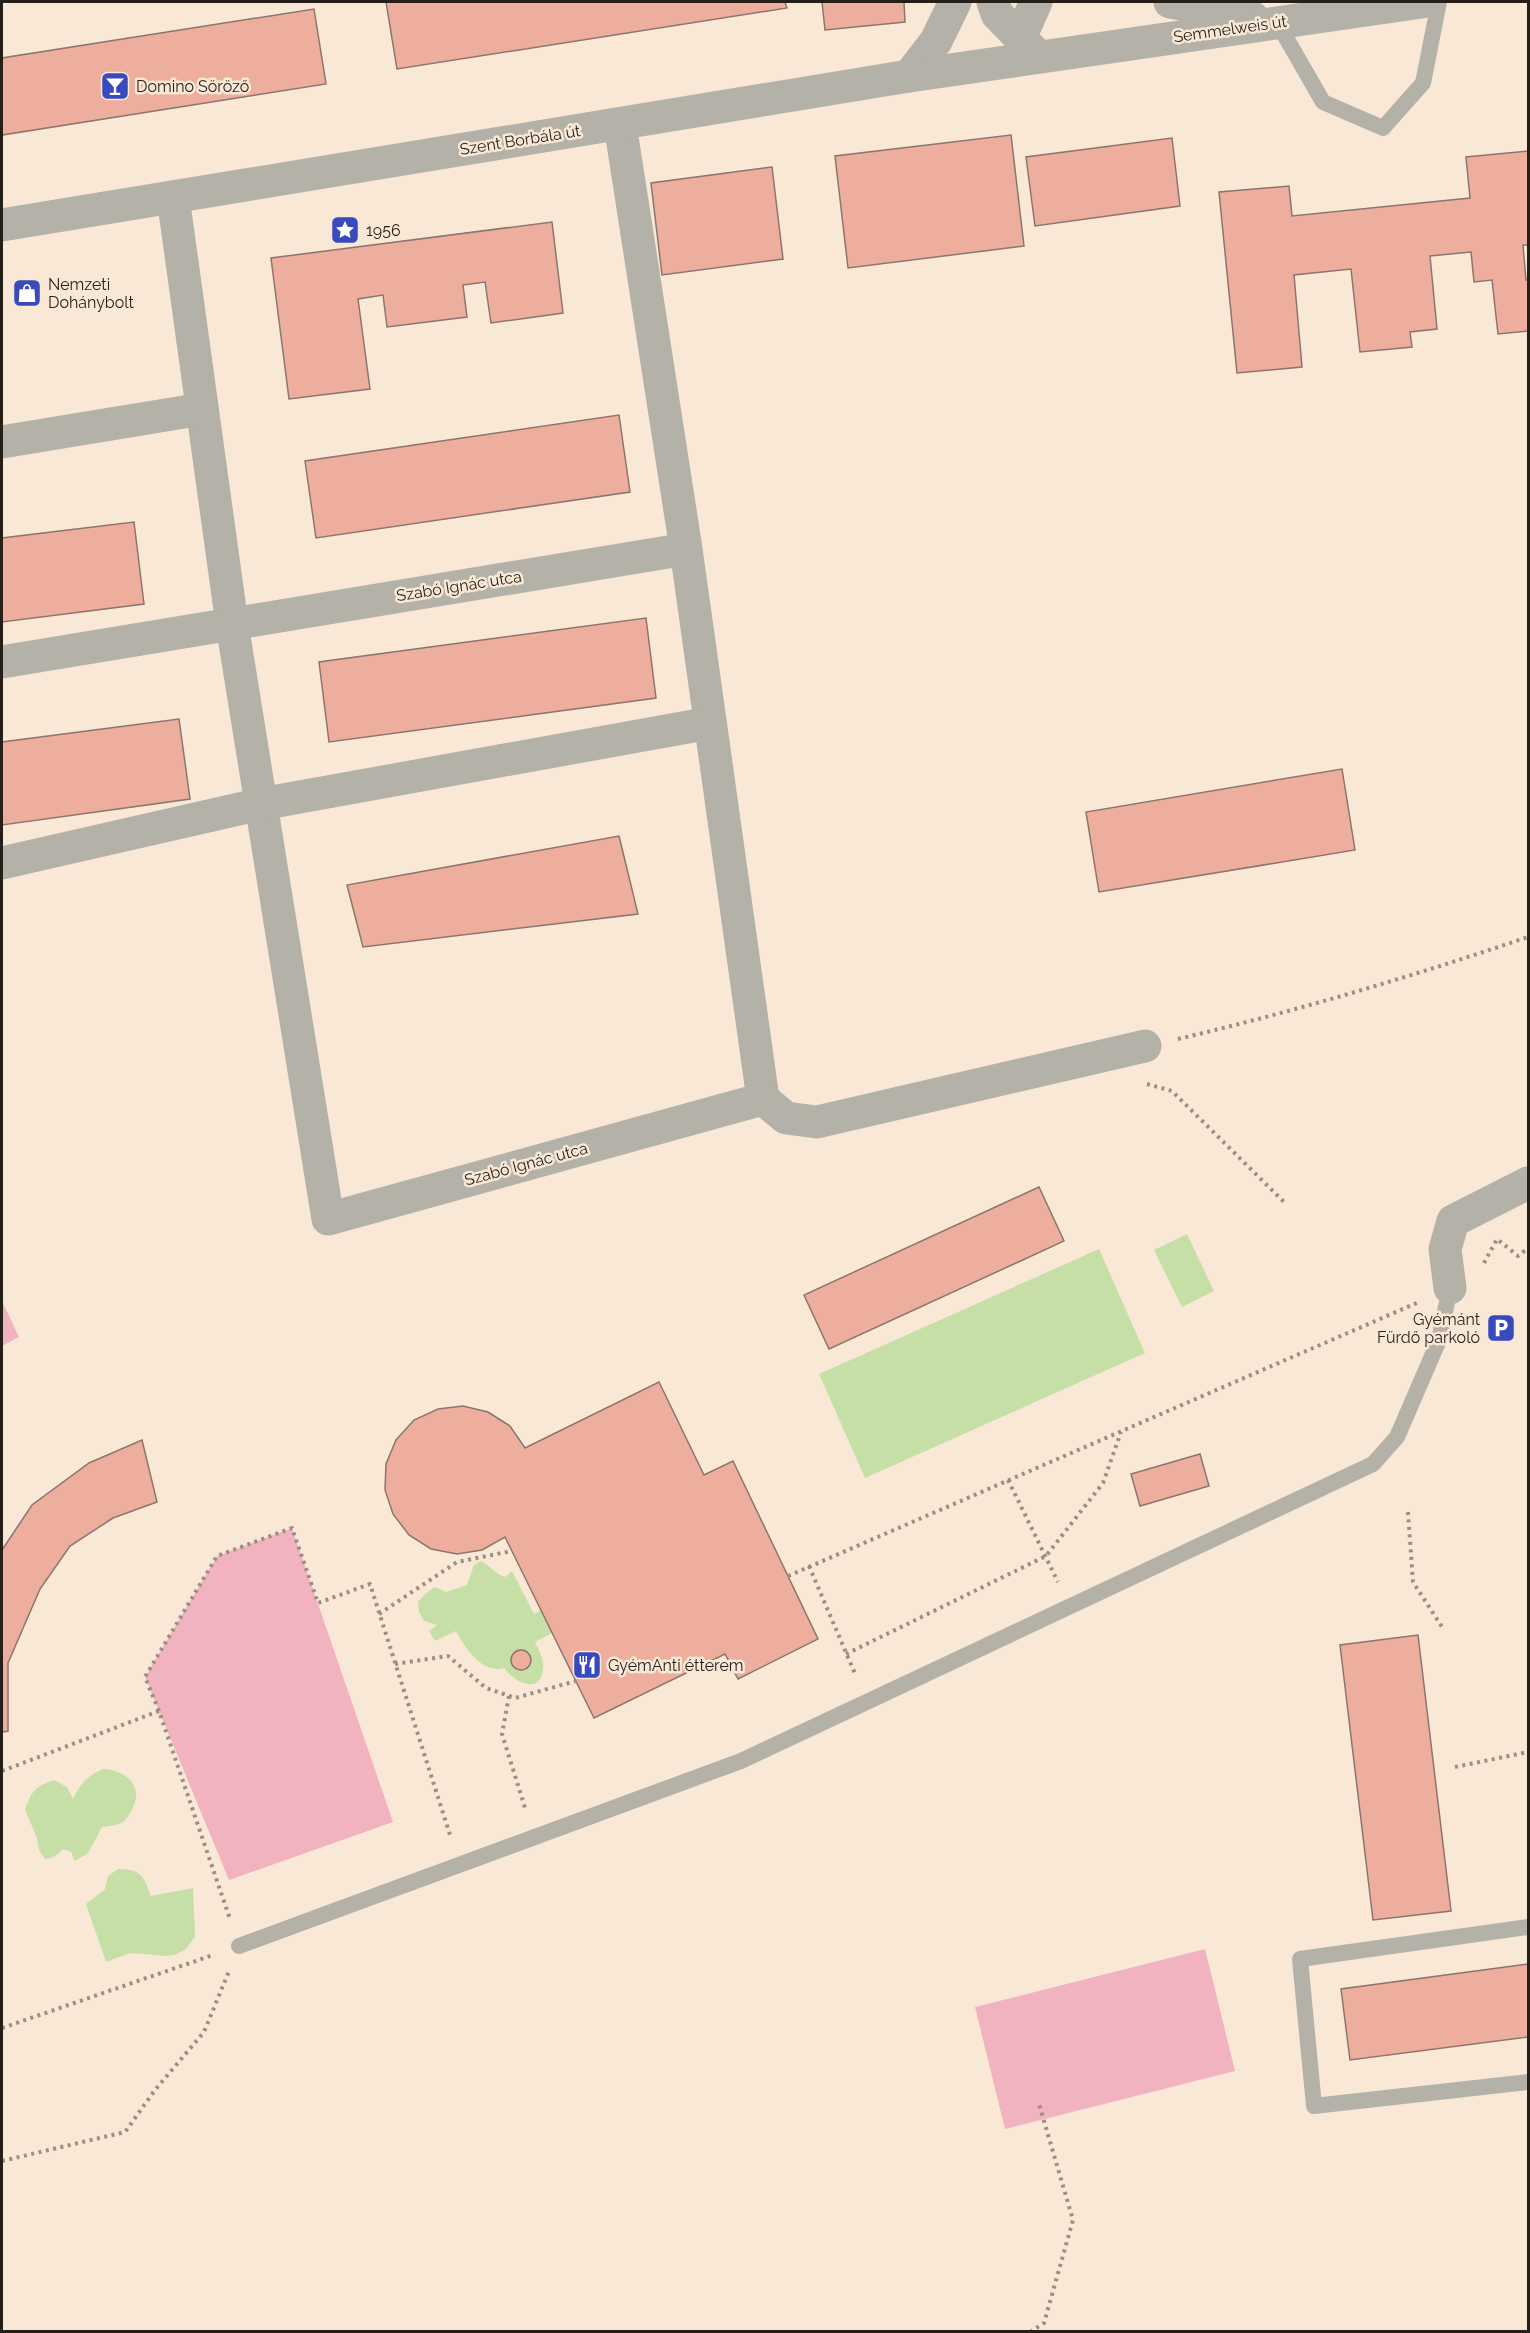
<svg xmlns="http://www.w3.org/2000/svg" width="1530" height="2333" viewBox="0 0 1530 2333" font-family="Raleway,sans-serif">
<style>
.green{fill:#f1b3c0}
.water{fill:#c5dfa7}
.building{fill:#eeae9d;stroke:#8c756f;stroke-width:1.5}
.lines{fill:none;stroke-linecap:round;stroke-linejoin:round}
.path{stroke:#9b8e82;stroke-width:4;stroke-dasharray:3 4.5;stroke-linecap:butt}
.service{stroke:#b4b2a8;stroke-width:16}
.minor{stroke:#b4b2a8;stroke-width:33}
.tertiary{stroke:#b4b2a8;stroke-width:33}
.labels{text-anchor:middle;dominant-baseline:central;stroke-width:5;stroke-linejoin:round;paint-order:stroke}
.street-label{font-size:16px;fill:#251f18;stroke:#fae8d7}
.poi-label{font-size:16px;fill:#251f18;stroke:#fae8d7;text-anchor:start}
</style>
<rect width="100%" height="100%" fill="#fae8d7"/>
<!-- green -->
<g class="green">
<polygon points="2,1301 19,1337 2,1346"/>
<polygon points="292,1528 393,1822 229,1880 145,1677 217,1556"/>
<polygon points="1205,1949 1235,2071 1005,2129 975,2007"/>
</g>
<!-- water -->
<g class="water">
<polygon points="1187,1234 1214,1291 1182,1307 1154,1250"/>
<polygon points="1099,1249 1145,1353 865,1478 819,1374"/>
<path d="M481,1561C491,1566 495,1574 505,1577L512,1571L534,1614L541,1610L552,1633L535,1642C539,1651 545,1660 543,1670C539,1696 513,1681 504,1668C482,1674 465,1648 456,1631L435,1641L429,1631L437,1625L424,1621L419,1612L418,1602L425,1594L435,1587L446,1592L467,1585L474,1565Z"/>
<path d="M103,1769C128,1770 146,1789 130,1813C128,1817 125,1821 121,1823C116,1826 108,1826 102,1827L88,1853L75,1861L71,1852L63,1849L54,1857L45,1859L39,1850L37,1838L25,1810C32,1791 34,1787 54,1780L67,1787L73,1799C80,1784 87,1776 103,1769Z"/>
<path d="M118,1869C141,1869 143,1875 151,1896L193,1888L195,1937L185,1950L175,1955L167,1956L130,1953L106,1962L86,1904L105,1889L108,1876Z"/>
</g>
<!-- building -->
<g class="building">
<polygon points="386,2 785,2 787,8 397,69"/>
<polygon points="822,2 904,2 905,22 825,30"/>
<polygon points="314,9 326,84 2,135 2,58"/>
<polygon points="1011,135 1024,246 848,268 835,156"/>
<polygon points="1172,138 1180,206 1035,226 1026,157"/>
<polygon points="1528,151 1528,245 1523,245 1526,280 1528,279 1528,331 1498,334 1492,280 1474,282 1471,252 1430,256 1437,329 1410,332 1412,347 1360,352 1351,269 1294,275 1302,367 1237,373 1219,192 1289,186 1292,216 1470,198 1466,157"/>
<polygon points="772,167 783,259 662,275 651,183"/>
<polygon points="552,222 563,313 491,323 485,282 463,285 467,317 387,327 383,295 358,299 370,389 289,399 271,258"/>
<polygon points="619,415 630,492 316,538 305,461"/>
<polygon points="134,522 144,604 2,622 2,538"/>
<polygon points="646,618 656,698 329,742 319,662"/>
<polygon points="179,719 190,799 2,825 2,742"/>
<polygon points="1342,769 1355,850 1099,892 1086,812"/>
<polygon points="619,836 638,914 363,947 347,885"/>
<polygon points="1039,1187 1064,1241 829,1349 804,1295"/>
<polygon points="659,1382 704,1475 733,1461 818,1639 738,1679 725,1654 594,1718 505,1537 482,1550 457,1554 431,1549 409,1535 393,1514 385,1490 386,1464 396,1440 414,1420 438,1409 463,1406 488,1412 510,1426 525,1448"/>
<polygon points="142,1440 157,1502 113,1518 70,1546 40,1589 8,1663 8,1731 2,1732 2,1550 32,1505 89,1463"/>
<polygon points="1200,1454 1209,1486 1140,1506 1131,1474"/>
<polygon points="1418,1635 1451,1911 1373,1920 1340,1645"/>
<circle cx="521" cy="1660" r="10"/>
<polygon points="1528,1964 1528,2037 1350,2060 1341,1989"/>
</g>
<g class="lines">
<!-- path -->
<g class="path">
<path d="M1178,1039C1297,1011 1413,976 1528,937"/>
<polyline points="1147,1084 1172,1091 1285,1203"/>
<polyline points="1484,1263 1497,1239 1518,1256 1528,1248"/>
<polyline points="1008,1480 1058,1582"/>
<polyline points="1408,1512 1413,1582 1444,1630"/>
<polyline points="809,1566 856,1676"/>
<polyline points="788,1576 1419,1302"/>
<polyline points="379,1614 457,1562 512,1551"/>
<polyline points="846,1654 1046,1556 1103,1483 1121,1432"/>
<polyline points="395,1664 448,1656 486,1688 515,1698 576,1681"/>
<polyline points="509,1696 502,1734 526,1811"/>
<polyline points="159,1711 145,1677 217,1556 292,1528 318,1603 370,1584 451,1838"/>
<polyline points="1455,1767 1528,1752"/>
<polyline points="2,1771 159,1711 230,1919"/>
<polyline points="2,2028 213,1955"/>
<polyline points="2,2161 125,2132 155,2090 204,2032 229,1971"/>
<polyline points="1030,2332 1044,2323 1073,2220 1039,2104"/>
</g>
<!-- service -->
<g class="service">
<polyline points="1277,22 1323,102 1383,128 1423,83 1439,2"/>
<polyline points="1528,1927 1300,1959 1314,2106 1528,2082"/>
<polyline points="239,1946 741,1761 1373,1464 1397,1437 1439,1340 1450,1288"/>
</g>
<!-- minor -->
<g class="minor">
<polyline points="620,124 686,549 763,1099"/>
<polyline points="173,197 232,624 328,1219 763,1099"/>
<polyline points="2,442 202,409"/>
<polyline points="2,662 686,549"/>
<polyline points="2,863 261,804 710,723"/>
<polyline points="763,1099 786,1118 817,1122 1145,1046"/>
<polyline points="1450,1288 1445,1249 1453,1221 1528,1183"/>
</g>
<!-- tertiary -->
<g class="tertiary">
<polyline points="993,2 997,14 1038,56"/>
<polyline points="1170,2 1252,17"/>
<polyline points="1020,38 1036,2"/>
<polyline points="909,76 936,41 955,2"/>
<polyline points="2,225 909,76 1422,2"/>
</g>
</g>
<!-- icons -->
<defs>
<g id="bar-square" transform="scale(1.5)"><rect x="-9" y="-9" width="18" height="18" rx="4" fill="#394abc" stroke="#fae8d7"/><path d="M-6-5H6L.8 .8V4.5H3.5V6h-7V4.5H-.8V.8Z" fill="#fff"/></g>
<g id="sight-square" transform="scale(1.5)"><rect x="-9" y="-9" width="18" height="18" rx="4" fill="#394abc" stroke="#fae8d7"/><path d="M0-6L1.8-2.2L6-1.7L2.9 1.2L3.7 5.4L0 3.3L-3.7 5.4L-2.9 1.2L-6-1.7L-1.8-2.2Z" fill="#fff"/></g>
<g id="shop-square" transform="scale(1.5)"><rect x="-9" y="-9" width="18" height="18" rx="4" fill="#394abc" stroke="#fae8d7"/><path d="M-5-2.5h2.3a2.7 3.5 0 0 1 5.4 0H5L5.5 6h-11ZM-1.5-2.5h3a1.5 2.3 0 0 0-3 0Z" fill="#fff"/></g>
<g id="parking-square" transform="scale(1.5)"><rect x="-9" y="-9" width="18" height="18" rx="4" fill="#394abc" stroke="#fae8d7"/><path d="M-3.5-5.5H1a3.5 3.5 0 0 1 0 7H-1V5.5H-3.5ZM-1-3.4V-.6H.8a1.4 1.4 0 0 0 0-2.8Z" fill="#fff"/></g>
<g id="restaurant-square" transform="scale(1.5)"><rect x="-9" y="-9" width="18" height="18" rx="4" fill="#394abc" stroke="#fae8d7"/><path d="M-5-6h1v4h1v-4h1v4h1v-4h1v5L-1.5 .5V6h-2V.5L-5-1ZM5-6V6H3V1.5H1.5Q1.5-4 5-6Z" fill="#fff"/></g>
</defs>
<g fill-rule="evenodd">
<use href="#bar-square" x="115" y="86"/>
<use href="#sight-square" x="345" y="230"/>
<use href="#shop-square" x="27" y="293"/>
<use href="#parking-square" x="1501" y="1328"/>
<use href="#restaurant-square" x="587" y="1665"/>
</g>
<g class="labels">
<!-- street labels -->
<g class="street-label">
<text transform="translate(1230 29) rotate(-8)">Semmelweis út</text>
<text transform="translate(520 140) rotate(-9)">Szent Borbála út</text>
<text transform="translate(459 586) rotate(-9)">Szabó Ignác utca</text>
<text transform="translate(526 1164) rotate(-15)">Szabó Ignác utca</text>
</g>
<!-- poi labels -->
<g class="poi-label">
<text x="136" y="86">Domino Söröző</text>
<text x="366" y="230">1956</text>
<text x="48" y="284">Nemzeti<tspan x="48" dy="18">Dohánybolt</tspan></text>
<text x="1480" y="1319" text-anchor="end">Gyémánt<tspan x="1480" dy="18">Fürdő parkoló</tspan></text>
<text x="608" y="1665">GyémAnti étterem</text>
</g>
</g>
<!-- border -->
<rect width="1530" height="2333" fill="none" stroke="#251f18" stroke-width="6"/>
</svg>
